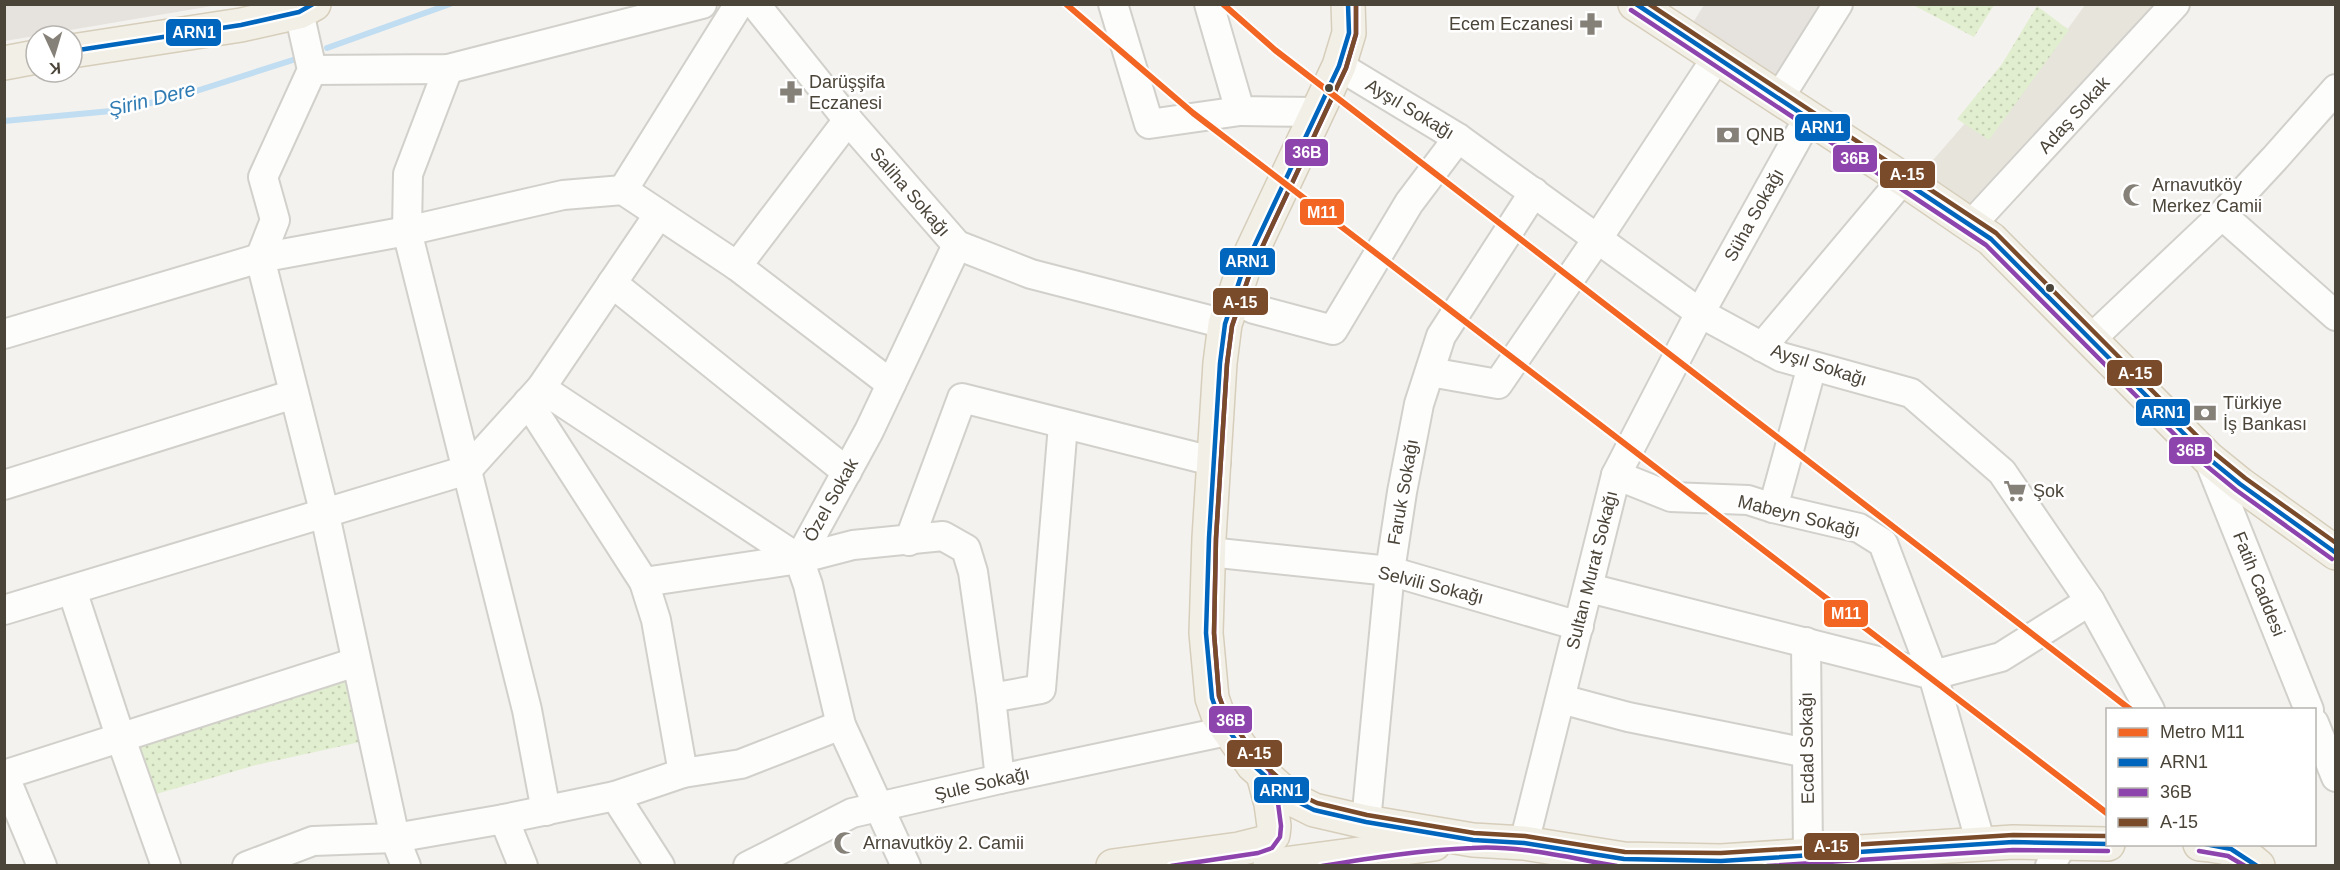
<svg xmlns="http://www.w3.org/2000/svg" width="2340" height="870" viewBox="0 0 2340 870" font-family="Helvetica,sans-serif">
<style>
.residential{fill:#e7e4dc}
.grass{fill:url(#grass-dots)}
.parking{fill:#e6e3df}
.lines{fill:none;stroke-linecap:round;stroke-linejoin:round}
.stream{stroke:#c0ddf1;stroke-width:6}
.minor-casing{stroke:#d2d0cb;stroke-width:32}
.major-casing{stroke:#d6cebb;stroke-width:36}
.minor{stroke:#fdfdfc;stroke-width:28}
.major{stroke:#f2efe6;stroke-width:33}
.bus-1-casing{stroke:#fff;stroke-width:9}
.bus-2-casing{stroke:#fff;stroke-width:9}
.bus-3-casing{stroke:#fff;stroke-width:9}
.bus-1{stroke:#0065bd;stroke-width:4.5}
.bus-2{stroke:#8e44ad;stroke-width:4.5}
.bus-3{stroke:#7a4b2a;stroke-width:4.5}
.metro-1-casing{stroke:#fff;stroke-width:10}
.metro-1{stroke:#f26522;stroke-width:6}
.bus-dot{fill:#4b4439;stroke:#fff;stroke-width:2}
.labels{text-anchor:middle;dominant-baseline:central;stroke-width:5;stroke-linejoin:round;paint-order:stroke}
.poi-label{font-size:18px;fill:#4b4439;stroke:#fff;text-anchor:start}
.street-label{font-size:18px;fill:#4b4439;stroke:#fff}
.water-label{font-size:20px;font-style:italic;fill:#2e7ab2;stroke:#fff}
.line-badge{stroke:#fff;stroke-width:2}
.badge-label{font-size:16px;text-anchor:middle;font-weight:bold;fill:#fff}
</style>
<defs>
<pattern id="grass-dots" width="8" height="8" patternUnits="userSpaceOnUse" patternTransform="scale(1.5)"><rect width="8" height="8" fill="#e1eecf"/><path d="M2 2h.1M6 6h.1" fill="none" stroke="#c3cdb2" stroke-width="1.8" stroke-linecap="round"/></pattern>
</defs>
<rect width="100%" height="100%" fill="#f4f2ee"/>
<!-- residential -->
<polygon class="residential" points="2085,5 2160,5 1972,215 1919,176 1967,121 1989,137"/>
<!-- grass -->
<g class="grass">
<polygon points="1913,5 1994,5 1974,37"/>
<polygon points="2037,6 2069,30 1989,140 1957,119 2002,64"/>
<polygon points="346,674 360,742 256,765 153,795 135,753 142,740"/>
</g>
<!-- parking -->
<g class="parking">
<polygon points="5,4 218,4 218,5 5,41"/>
<polygon points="1704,5 1824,5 1771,83 1689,29"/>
</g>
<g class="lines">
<!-- stream -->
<g class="stream">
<polyline points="327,48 450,4"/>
<polyline points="4,121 122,110 190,93 296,59"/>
</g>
<!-- minor casing -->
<g class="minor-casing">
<g id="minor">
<polyline points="755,4 848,120 957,245 1031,274 1225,324"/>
<polyline points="1113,4 1149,124 1240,111"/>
<polyline points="1209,4 1240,111 1318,112"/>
<polyline points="299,12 312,70 263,177 275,220 260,258 325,515 395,838 406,866"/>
<polyline points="1339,66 1458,138 1700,313 1781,357 1911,393 2002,472 2090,601 2150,710"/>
<polyline points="448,69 408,174 407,231 527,710 546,811"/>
<polyline points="312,70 448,69 702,4"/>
<polyline points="1779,98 1838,4"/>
<polyline points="623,190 739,4"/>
<polyline points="2222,215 2336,316"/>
<polyline points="1971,225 2175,4"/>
<polyline points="737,266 848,120"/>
<polyline points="612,283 847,472"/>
<polyline points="1233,299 1254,309 1333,330 1409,203 1458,138"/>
<polyline points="4,334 260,258 407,231 563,195 623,190 737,266 891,384"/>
<polyline points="2091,339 2222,215 2275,158 2336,89"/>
<polyline points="1762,347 1903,179"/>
<polyline points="1430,372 1498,384 1598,238 1717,57"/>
<polyline points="541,388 799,559"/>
<polyline points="528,402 644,582 656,620 683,773"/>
<polyline points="2208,458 2309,710"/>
<polyline points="1616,475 1671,497 1748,500 1773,508 1859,528 1883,543 1933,675 1981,844"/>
<polyline points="4,485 294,394"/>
<polyline points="1773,508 1812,366"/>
<polyline points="909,541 962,398 1216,462"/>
<polyline points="1209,552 1390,571 1579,626"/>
<polyline points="644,582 799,559 853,545 943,536 966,549 973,572 991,698 1000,779"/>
<polyline points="1589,588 1933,675 2001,657 2090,601"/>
<polyline points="72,590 120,736 166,866"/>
<polyline points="4,610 467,470 541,388 659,214"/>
<polyline points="1806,642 1808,855"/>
<polyline points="991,698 1041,689 1063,425"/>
<polyline points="1561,699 1628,717 1807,753"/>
<polyline points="2314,723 2336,777"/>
<polyline points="4,775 356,662"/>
<polyline points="4,775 42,866"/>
<polyline points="615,796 660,866"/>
<polyline points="504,819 523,866"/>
<polyline points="1366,822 1390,571 1402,492 1419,404 1441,336 1534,192"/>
<polyline points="1524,843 1616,475 1700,313 1809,117"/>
<polyline points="247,866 313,841 395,838 504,819 615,796 683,773 741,764 841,725"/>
<polyline points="748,866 852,813 1000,779 1227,731"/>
<polyline points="906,866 841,725 808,585 799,559 869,431 957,245"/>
<polyline points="2050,866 2062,845"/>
</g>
</g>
<!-- major casing -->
<g class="major-casing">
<g id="major">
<polyline points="1348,4 1349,33 1339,66 1243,270 1225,324 1220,363 1209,538 1206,633 1212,698 1218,715 1253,765 1290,798 1314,810 1366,822 1473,840 1524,843 1624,859 1721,861 2013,842 2108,844"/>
<polyline points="1635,4 1903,179 1991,239 2208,458 2240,484 2336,553"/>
<polyline points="72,51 241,25 299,12 314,4"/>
<polyline points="4,63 36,57"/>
<path d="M2200,844C2224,846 2239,849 2258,866"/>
<polyline points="1113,866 1239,849 1267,842 1273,835 1274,826 1271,804 1263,774"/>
<polyline points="1270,866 1434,844"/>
</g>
</g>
<!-- minor -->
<use href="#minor" class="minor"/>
<!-- major -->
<use href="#major" class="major"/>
<!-- bus-1 casing -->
<g class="bus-1-casing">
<g id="bus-1">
<polyline points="1348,4 1349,33 1339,66 1243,270 1225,324 1220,363 1209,538 1206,633 1212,698 1218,715 1253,765 1290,798 1314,810 1366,822 1473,840 1524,843 1624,859 1721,861 2013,842 2108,844"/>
<polyline points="1636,4 1991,239 2208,458 2240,484 2336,553"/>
<polyline points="72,51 241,25 299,12 313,4"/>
<polyline points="2205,844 2231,849 2257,866"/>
</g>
</g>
<!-- bus-2 casing -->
<g class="bus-2-casing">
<g id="bus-2">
<polyline points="1631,10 1986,245 2203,463 2236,490 2332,559"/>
<polyline points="2199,851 2228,856 2245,866"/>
<polyline points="1171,866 1258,853 1272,848 1280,837 1281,826 1278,803 1270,771 1259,760 1225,712 1219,696 1214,633 1216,538 1227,364 1232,326 1250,273 1346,68 1356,34 1356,4"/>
<path d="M1322,866C1371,858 1422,850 1472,848C1520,845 1570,858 1617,866"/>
<polyline points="1767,866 2013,850 2108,851"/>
</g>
</g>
<!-- bus-3 casing -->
<g class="bus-3-casing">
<g id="bus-3">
<polyline points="1356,4 1356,34 1346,68 1250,273 1232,326 1227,364 1216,538 1214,633 1219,696 1225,712 1259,760 1294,792 1317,803 1367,815 1474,833 1525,836 1625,852 1721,853 2013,835 2108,836"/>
<polyline points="1649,4 1996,233 2213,452 2245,478 2336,543"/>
</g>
</g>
<!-- bus-1 -->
<use href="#bus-1" class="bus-1"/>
<!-- bus-2 -->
<use href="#bus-2" class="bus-2"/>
<!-- bus-3 -->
<use href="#bus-3" class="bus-3"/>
<!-- metro-1 casing -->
<g class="metro-1-casing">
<g id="metro-1">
<polyline points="1066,4 1193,113 2108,814"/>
<polyline points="1223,4 1275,50 2131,710"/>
</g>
</g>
<!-- metro-1 -->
<use href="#metro-1" class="metro-1"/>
</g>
<!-- icons -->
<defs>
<g id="pharmacy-bare" transform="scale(1.8)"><path d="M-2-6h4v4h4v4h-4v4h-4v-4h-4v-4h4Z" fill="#868178" stroke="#fff" stroke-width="2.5" paint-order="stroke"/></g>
<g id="bank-bare" transform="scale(1.8)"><path d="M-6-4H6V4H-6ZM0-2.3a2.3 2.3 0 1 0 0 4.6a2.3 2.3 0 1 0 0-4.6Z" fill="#868178" stroke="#fff" stroke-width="2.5" paint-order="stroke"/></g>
<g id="mosque-bare" transform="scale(1.8)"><path d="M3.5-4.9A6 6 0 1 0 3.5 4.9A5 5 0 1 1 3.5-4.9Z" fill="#868178" stroke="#fff" stroke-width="2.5" paint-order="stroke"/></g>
<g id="supermarket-bare" transform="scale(1.8)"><path d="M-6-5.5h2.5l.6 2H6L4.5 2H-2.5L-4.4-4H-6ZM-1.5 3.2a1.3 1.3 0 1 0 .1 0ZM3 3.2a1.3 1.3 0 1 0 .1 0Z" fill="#868178" stroke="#fff" stroke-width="2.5" paint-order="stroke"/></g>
</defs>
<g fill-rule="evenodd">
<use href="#pharmacy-bare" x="1591" y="24"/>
<use href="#pharmacy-bare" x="791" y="92"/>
<use href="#bank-bare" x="1728" y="135"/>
<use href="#mosque-bare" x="2134" y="195"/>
<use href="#bank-bare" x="2205" y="413"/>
<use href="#supermarket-bare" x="2015" y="491"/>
<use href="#mosque-bare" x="845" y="843"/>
</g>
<!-- markers -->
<g class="bus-dot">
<circle cx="1329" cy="88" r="5"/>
<circle cx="2050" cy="288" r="5"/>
</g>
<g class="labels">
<!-- poi labels -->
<g class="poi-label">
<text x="1573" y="24" text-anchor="end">Ecem Eczanesi</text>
<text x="809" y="82">Darüşşifa<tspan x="809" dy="21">Eczanesi</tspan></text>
<text x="1746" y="135">QNB</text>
<text x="2152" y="185">Arnavutköy<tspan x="2152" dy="21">Merkez Camii</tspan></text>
<text x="2223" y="403">Türkiye<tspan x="2223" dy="21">İş Bankası</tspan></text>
<text x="2033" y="491">Şok</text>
<text x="863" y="843">Arnavutköy 2. Camii</text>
</g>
<!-- street labels -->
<g class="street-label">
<text transform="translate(1410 109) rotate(31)">Ayşıl Sokağı</text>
<text transform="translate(2074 115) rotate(-48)">Adaş Sokak</text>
<text transform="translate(910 192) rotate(49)">Saliha Sokağı</text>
<text transform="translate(1754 215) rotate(-61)">Süha Sokağı</text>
<text transform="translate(1819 365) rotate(18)">Ayşıl Sokağı</text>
<text transform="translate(1403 492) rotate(-80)">Faruk Sokağı</text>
<text transform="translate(831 500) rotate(-61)">Özel Sokak</text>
<text transform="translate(1799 516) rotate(14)">Mabeyn Sokağı</text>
<text transform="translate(1592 570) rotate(-76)">Sultan Murat Sokağı</text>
<text transform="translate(2259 584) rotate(68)">Fatih Caddesi</text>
<text transform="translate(1431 585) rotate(14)">Selvili Sokağı</text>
<text transform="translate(1807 748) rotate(-91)">Ecdad Sokağı</text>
<text transform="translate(982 784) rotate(-13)">Şule Sokağı</text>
</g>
<!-- water labels -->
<g class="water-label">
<text transform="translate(152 99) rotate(-14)">Şirin Dere</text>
</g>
</g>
<g class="line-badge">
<rect x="165" y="18" width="57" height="29" rx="6" fill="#0065bd"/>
<rect x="1794" y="113" width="57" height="29" rx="6" fill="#0065bd"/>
<rect x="1284" y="138" width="45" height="29" rx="6" fill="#8e44ad"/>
<rect x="1832" y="144" width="46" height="29" rx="6" fill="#8e44ad"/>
<rect x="1879" y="160" width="57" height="29" rx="6" fill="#7a4b2a"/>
<rect x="1299" y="198" width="46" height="28" rx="6" fill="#f26522"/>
<rect x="1219" y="247" width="57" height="29" rx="6" fill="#0065bd"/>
<rect x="1212" y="287" width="57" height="29" rx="6" fill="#7a4b2a"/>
<rect x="2106" y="359" width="57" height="28" rx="6" fill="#7a4b2a"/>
<rect x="2135" y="398" width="56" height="29" rx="6" fill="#0065bd"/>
<rect x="2168" y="436" width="45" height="29" rx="6" fill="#8e44ad"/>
<rect x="1823" y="599" width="46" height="29" rx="6" fill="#f26522"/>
<rect x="1208" y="705" width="45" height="29" rx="6" fill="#8e44ad"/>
<rect x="1226" y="739" width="57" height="29" rx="6" fill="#7a4b2a"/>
<rect x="1253" y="776" width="57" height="28" rx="6" fill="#0065bd"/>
<rect x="1803" y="832" width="57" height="29" rx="6" fill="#7a4b2a"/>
</g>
<g class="badge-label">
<text x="194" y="38">ARN1</text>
<text x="1822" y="133">ARN1</text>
<text x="1307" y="158">36B</text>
<text x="1855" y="164">36B</text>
<text x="1907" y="180">A-15</text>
<text x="1322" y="218">M11</text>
<text x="1247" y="267">ARN1</text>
<text x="1240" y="308">A-15</text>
<text x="2135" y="379">A-15</text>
<text x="2163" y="418">ARN1</text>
<text x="2191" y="456">36B</text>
<text x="1846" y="619">M11</text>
<text x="1231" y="726">36B</text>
<text x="1254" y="759">A-15</text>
<text x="1281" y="796">ARN1</text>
<text x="1831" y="852">A-15</text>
</g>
<!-- border -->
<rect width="2340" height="870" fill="none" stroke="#4b4439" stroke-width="12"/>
<!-- legend -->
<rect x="2106" y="708" width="210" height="138" fill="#ffffff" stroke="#b7b4b0" stroke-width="1.5"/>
<rect x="2118" y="728" width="30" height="9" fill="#f26522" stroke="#b7b4b0" stroke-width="1.5"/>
<text x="2160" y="738" font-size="18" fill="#4b4439">Metro M11</text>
<rect x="2118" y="758" width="30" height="9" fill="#0065bd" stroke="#b7b4b0" stroke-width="1.5"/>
<text x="2160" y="768" font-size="18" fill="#4b4439">ARN1</text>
<rect x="2118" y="788" width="30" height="9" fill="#8e44ad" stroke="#b7b4b0" stroke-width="1.5"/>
<text x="2160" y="798" font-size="18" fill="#4b4439">36B</text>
<rect x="2118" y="818" width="30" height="9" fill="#7a4b2a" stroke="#b7b4b0" stroke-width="1.5"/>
<text x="2160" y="828" font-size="18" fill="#4b4439">A-15</text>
<!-- north arrow -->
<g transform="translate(54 54) rotate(176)"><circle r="28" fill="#ffffff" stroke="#b7b4b0" stroke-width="1.5"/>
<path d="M0-4.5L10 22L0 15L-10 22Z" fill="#868178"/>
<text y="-9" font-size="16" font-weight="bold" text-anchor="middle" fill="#4b4439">K</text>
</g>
</svg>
